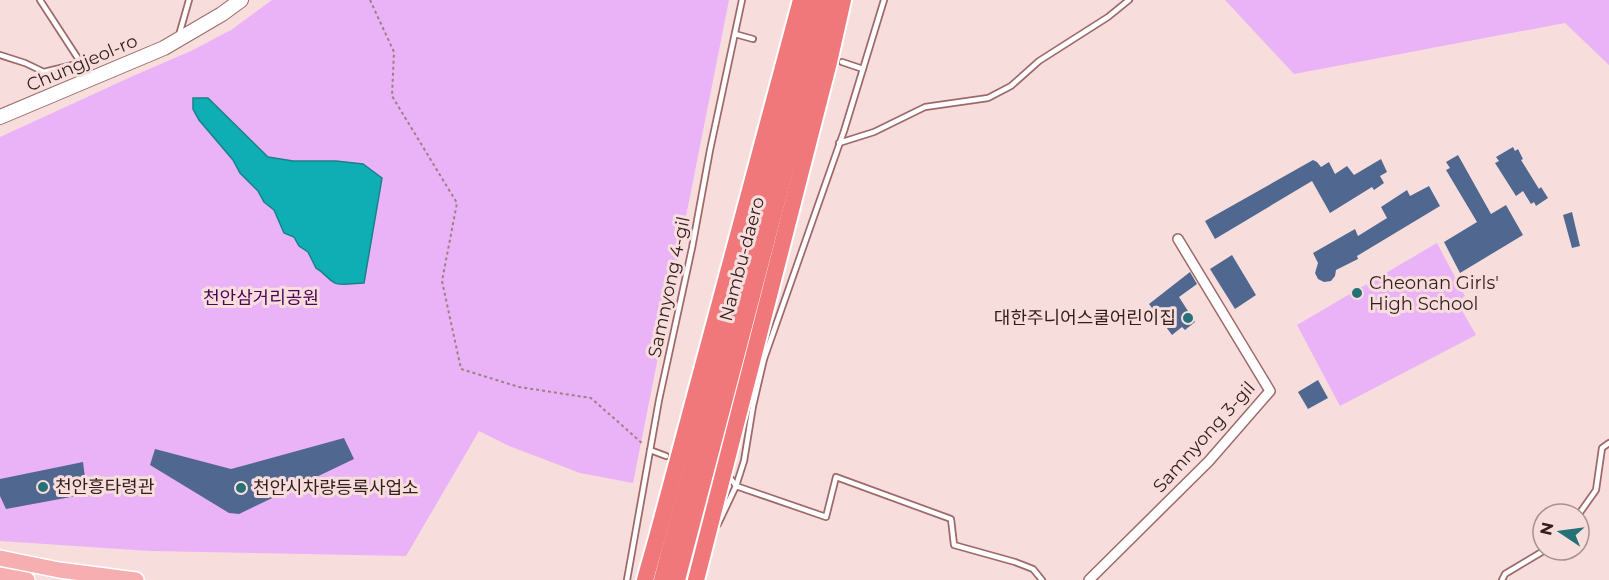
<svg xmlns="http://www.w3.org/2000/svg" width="1609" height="580" viewBox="0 0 1609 580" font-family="Montserrat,'Noto Sans KR',sans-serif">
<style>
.green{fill:#eab2f7}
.water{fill:#0faeb5;stroke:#1a8287;stroke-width:1.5}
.building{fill:#506890}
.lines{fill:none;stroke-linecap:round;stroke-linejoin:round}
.lane-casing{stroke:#9f6969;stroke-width:8}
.street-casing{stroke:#9f6969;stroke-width:12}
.secondary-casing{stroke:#9f6969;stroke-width:16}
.primary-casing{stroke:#fff;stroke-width:18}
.highway-casing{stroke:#fff;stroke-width:20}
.path{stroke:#9a8282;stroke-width:2;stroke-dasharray:3 3;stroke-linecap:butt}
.lane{stroke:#fff;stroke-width:4.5}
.street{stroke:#fff;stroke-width:9}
.secondary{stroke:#fff;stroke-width:14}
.primary{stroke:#f6aeb0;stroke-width:15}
.highway{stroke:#f0787b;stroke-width:16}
.poi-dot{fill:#267175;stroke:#f7dedd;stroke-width:2}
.labels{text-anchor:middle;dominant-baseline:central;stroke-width:6;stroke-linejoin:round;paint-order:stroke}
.street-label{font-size:18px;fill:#331d1d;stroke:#f7dedd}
.poi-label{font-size:18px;fill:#331d1d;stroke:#f7dedd;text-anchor:start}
.park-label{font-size:18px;fill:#4b0558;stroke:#f7dedd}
</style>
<rect width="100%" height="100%" fill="#f7dedd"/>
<!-- green -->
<g class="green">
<polygon points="272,0 729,0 633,483 580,473 509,446 479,431 406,556 150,551 0,541 0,137 133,76 191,51 231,30"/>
<polygon points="1225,0 1609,0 1609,65 1565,23 1294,74"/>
<polygon points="1437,243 1465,296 1457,302 1476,335 1340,406 1297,325"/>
</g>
<!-- water -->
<path class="water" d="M193,98H208L268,157L293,161H336L363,164L382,178L364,283C357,283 339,286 335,283C327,279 325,273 316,268L308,252L299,246L294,237L284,233L274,210L264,202L258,191L240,173L233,160L199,120L193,109Z"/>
<!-- building -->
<g class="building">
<polygon points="1513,147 1515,151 1518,149 1523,159 1521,160 1539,189 1541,187 1548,198 1536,206 1534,202 1531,204 1523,191 1516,196 1495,163 1499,161 1496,157"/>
<polygon points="1458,155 1491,214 1506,205 1523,235 1460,273 1444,242 1477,222 1446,170 1450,168 1446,162"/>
<polygon points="1381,159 1387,172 1380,176 1384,183 1374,190 1372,187 1330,213 1312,181 1215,239 1205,221 1313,160 1317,162 1321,167 1329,162 1335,174 1347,166 1354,175"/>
<polygon points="1429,186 1440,206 1357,256 1358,259 1336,270 1335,276 1331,281 1324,282 1318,279 1315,273 1318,263 1313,253 1355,229 1358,236 1387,218 1381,207 1407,190 1410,196"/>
<polygon points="1572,212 1580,246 1572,248 1563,215"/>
<polygon points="1232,255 1256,295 1235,309 1210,269"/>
<polygon points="1190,272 1197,284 1179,297 1195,322 1185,330 1182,327 1172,335 1149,304"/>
<polygon points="1318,380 1328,398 1308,409 1298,392"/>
<polygon points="344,438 354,459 239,514 229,513 150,465 155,449 231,469"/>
<polygon points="83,462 87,494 6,509 0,496 0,479"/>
</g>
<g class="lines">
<!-- lane casing -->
<g class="lane-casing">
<g id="lane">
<polyline points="40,0 81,63 92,77"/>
<polyline points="735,34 753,39"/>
<polyline points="179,35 189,0"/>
<polyline points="0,55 25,63 44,72 81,63"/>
<polyline points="842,62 863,69"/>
<polyline points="839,143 874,132 925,107 988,98 1011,86 1039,61 1108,17 1129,0"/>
<polyline points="650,450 666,456"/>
<polyline points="731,479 736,486 826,517 836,477 951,519 954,545 1015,562 1033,569 1042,580"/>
<polyline points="1579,514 1596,490 1602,448 1609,443"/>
<polyline points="718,524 736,486 744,461 753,406 764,359 844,131 884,0"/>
<polyline points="627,580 659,400 692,248 710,150 742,0"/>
<polyline points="1502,580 1505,574 1545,550"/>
</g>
</g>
<!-- street casing -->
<g class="street-casing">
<polyline id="street" points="1089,580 1209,461 1270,391 1178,239"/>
</g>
<!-- secondary casing -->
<g class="secondary-casing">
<polyline id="secondary" points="0,117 164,48 222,14 241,0"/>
</g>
<!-- primary casing -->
<g class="primary-casing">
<g id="primary">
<polyline points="0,558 59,570 136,580"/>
<polyline points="0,575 27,580"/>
</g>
</g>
<!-- highway casing -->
<g class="highway-casing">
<g id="highway">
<polyline points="645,580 658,534 801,0"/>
<polyline points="662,580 777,147 814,0"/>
<polyline points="677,580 830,0"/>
<polyline points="696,580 829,62 843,0"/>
</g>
</g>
<!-- path -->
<polyline class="path" points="370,0 394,52 392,96 457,203 442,281 461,369 519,387 591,398 643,444"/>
<!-- lane -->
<use href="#lane" class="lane"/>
<!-- street -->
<use href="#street" class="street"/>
<!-- secondary -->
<use href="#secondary" class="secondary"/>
<!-- primary -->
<use href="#primary" class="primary"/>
<!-- highway -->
<use href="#highway" class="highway"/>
</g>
<!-- markers -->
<g class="poi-dot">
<circle cx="1357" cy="293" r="6"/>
<circle cx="1188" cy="318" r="6"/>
<circle cx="43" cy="487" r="6"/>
<circle cx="241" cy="488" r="6"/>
</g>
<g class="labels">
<!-- street labels -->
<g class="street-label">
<text transform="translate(82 63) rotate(-23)">Chungjeol-ro</text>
<text transform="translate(742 259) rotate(-75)">Nambu-daero</text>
<text transform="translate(669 287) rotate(-78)">Samnyong 4-gil</text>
<text transform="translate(1204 437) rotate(-48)">Samnyong 3-gil</text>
</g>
<!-- poi labels -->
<g class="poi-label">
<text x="1369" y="283">Cheonan Girls'<tspan x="1369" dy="21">High School</tspan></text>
<text x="1176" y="318" text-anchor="end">대한주니어스쿨어린이집</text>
<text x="55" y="487">천안흥타령관</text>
<text x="253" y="488">천안시차량등록사업소</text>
</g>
<!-- park labels -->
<g class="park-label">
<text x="261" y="298">천안삼거리공원</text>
</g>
</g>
<!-- north arrow -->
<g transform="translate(1561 532) rotate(283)"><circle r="28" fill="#f7dedd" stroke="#a99190" stroke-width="1.5"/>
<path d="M0-4.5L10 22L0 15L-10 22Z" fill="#267175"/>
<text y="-9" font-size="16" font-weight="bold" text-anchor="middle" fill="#331d1d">N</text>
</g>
</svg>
